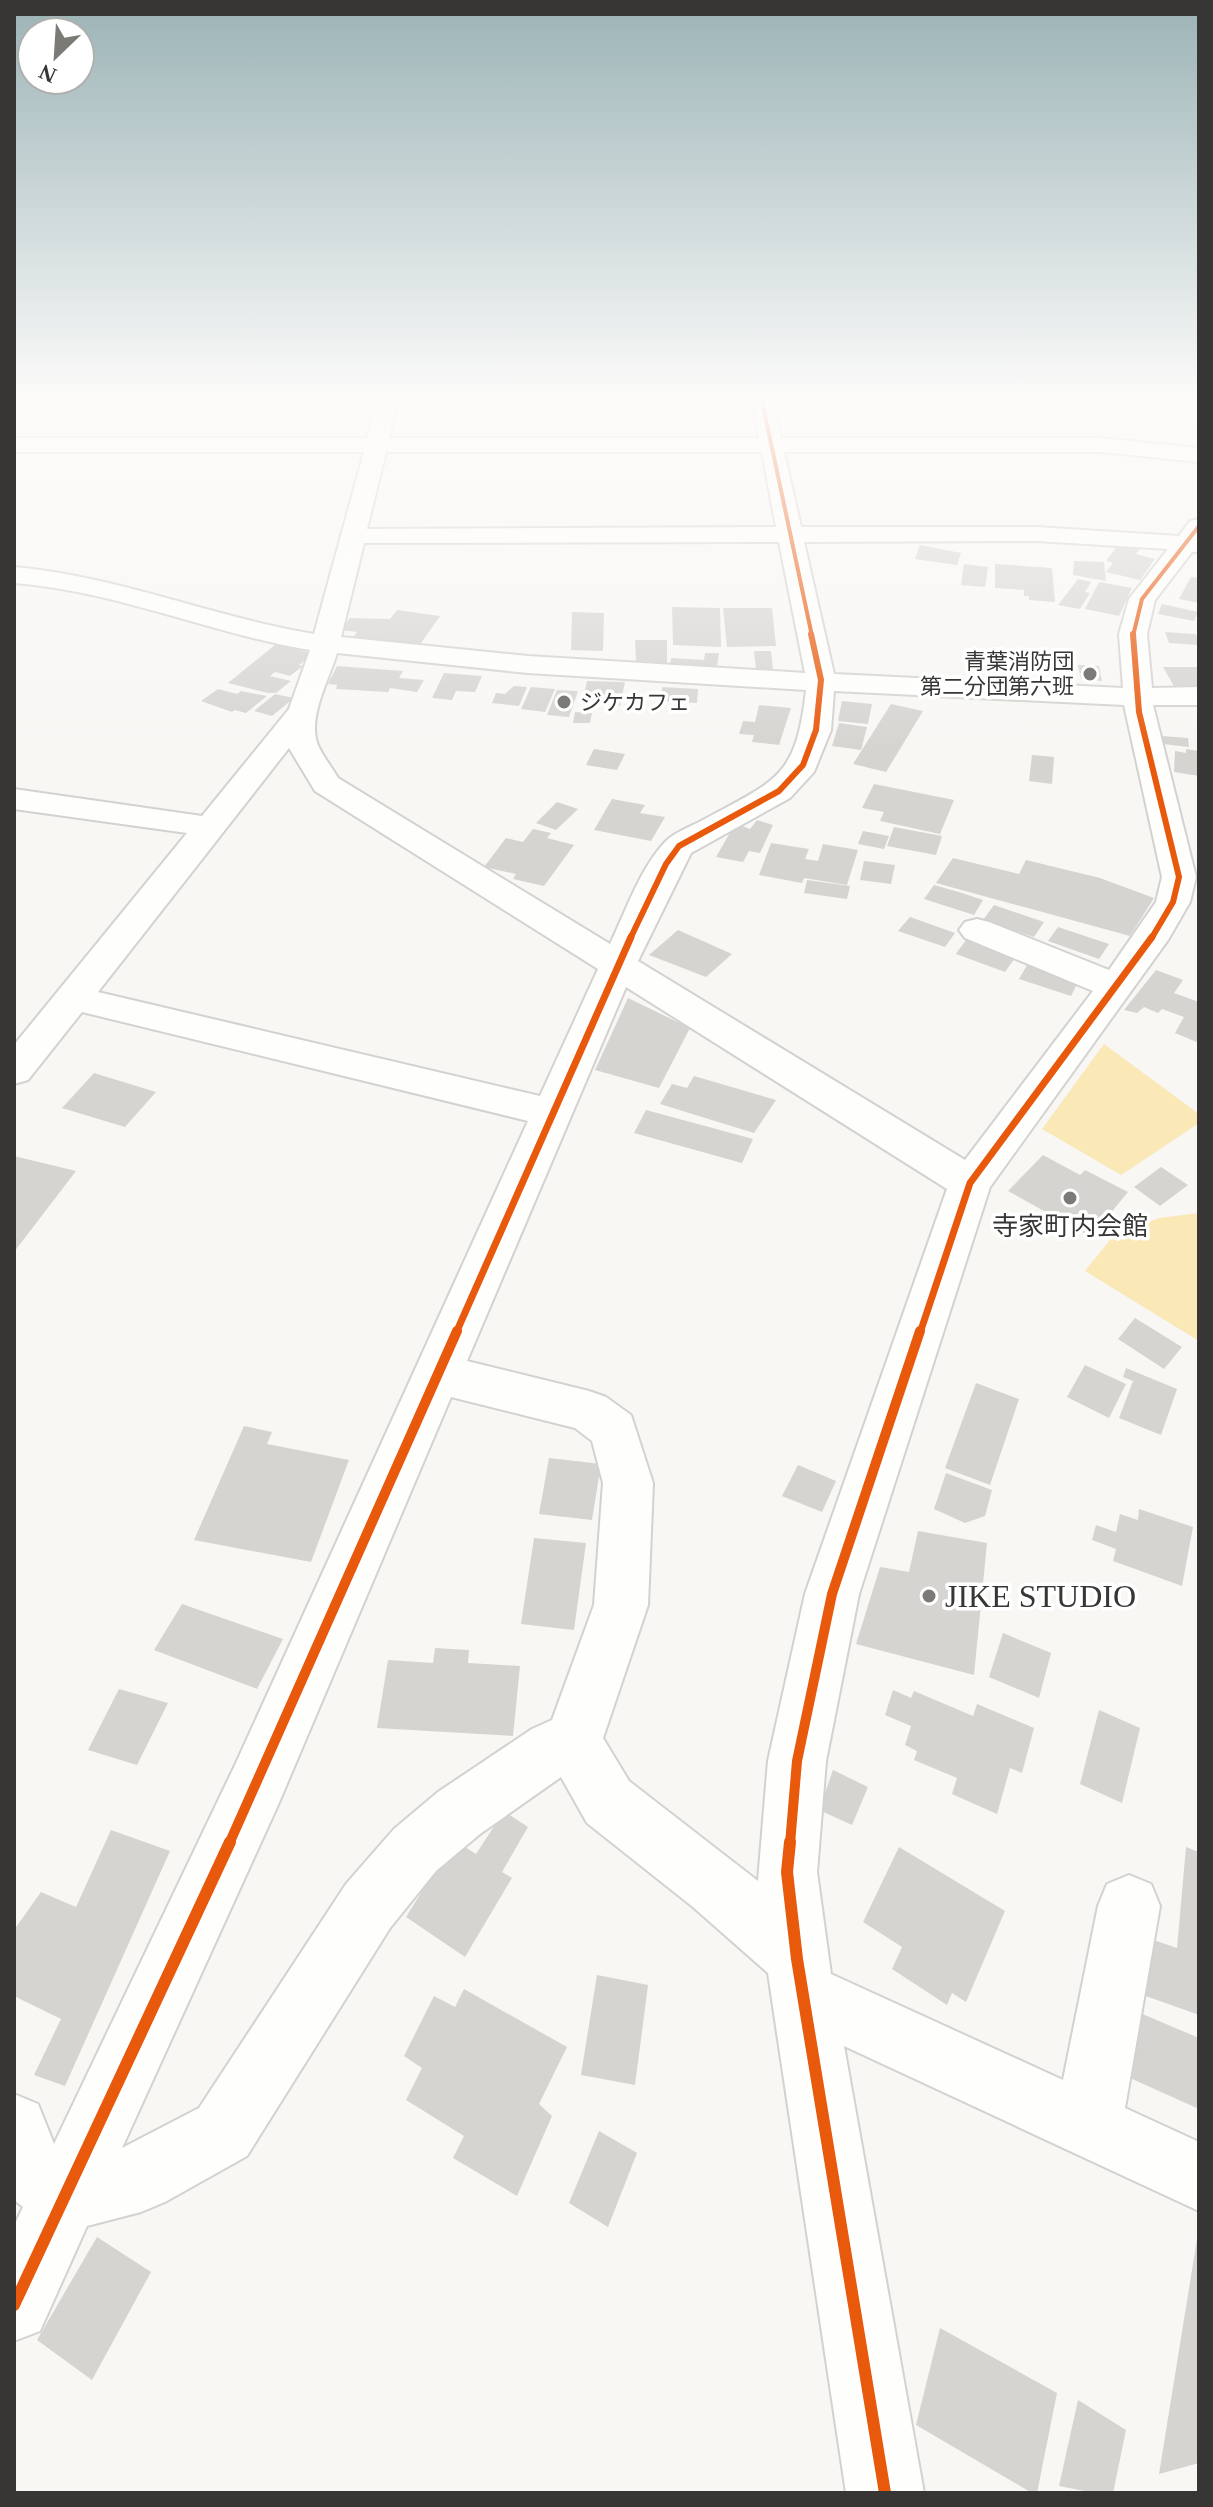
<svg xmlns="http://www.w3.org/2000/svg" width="1213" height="2507" viewBox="0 0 1213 2507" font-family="'Times New Roman','Noto Sans JP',serif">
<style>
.green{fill:#fae8b7}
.building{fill:#d5d4d1}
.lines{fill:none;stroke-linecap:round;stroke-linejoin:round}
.minor-casing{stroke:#d3d2d1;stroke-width:4}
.minor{fill:#fefefd;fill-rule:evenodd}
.cycleway-far4-casing{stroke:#fff;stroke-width:7}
.cycleway-far3-casing{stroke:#fff;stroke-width:10}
.cycleway-far2-casing{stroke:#fff;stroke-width:12}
.cycleway-far1-casing{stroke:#fff;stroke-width:15}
.cycleway-casing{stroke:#fff;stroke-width:17}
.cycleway-far4{stroke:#e8590c;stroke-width:4}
.cycleway-far3{stroke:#e8590c;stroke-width:6}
.cycleway-far2{stroke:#e8590c;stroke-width:7}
.cycleway-far1{stroke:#e8590c;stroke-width:10}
.cycleway{stroke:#e8590c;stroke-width:12}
.poi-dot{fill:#7b7a77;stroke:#fff;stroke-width:3}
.labels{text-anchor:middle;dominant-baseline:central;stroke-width:7;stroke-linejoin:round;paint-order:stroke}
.far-poi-label{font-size:22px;fill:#373634;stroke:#fff;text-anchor:end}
.poi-label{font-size:26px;fill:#373634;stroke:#fff}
.near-poi-label{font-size:32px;fill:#373634;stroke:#fff;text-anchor:start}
</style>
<rect width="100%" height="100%" fill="#f8f7f4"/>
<!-- green -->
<g class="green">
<polygon points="1104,1044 1199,1114 1199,1123 1121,1175 1042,1129"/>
<polygon points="1199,1213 1199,1341 1085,1271 1114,1235 1159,1218"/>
</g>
<!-- building -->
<g class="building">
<polygon points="1121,541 1142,546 1136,554 1155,559 1140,580 1106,572 1113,563 1106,561"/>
<polygon points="920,545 961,553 957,565 915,559"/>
<polygon points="1074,561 1104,562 1106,581 1073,575"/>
<polygon points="964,564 988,567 985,587 961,585"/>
<polygon points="995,564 1052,568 1055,602 1029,600 1029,596 1024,596 1024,590 995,588"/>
<polygon points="1191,577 1199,578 1199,603 1179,599"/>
<polygon points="1078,579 1091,582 1085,592 1090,593 1080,609 1058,605"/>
<polygon points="1099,582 1132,588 1119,616 1085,609"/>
<polygon points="1162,604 1198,612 1194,621 1158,614"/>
<polygon points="672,607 720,608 721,647 673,645"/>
<polygon points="723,608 772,608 776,646 727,647"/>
<polygon points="397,610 440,616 421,643 413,643 413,646 353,637 357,632 341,630 350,618 390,619"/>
<polygon points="572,612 604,613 603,651 571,650"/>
<polygon points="1165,632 1196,634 1199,645 1169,643"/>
<polygon points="635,640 667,640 667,663 636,662"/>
<polygon points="276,644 307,652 307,659 299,665 303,666 290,676 275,672 270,676 291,681 276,693 268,693 228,683"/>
<polygon points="754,651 771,651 773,670 756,669"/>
<polygon points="705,653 719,653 717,668 670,666 671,658 704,660"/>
<polygon points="1078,665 1099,666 1102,681 1081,679"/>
<polygon points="337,666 403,671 399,678 424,680 417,692 390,688 388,692 336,689 337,685 328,684"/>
<polygon points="1163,667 1199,667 1199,688 1175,688"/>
<polygon points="444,673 482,676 475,692 456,691 452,700 432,698"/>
<polygon points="587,681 625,682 620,706 582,703"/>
<polygon points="514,686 527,687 519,706 492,703 496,693 505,694"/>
<polygon points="531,687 555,689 545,712 521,709"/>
<polygon points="662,687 698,689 697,703 661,701"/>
<polygon points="218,689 237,694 241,691 267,696 246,713 235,710 232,712 201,701"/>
<polygon points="557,690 578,691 569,717 547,715"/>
<polygon points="275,694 294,698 272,716 254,711"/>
<polygon points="842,701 872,704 868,724 838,721"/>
<polygon points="891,704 923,711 886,772 853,764"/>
<polygon points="759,705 791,708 779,745 752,742 754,735 739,734 743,721 755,722"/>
<polygon points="575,712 592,713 590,723 573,723"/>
<polygon points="839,723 867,727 861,750 832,746"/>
<polygon points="1162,736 1188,738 1189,747 1163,744"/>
<polygon points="594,749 625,754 617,770 586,765"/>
<polygon points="1186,749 1199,751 1199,776 1174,772 1175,751 1186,753"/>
<polygon points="1032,755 1054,757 1052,784 1029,781"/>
<polygon points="874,784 954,800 940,834 880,821 884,812 862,808"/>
<polygon points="612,799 645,805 640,813 665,817 651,841 594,830"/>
<polygon points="557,802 578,809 556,830 536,823"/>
<polygon points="757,820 773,825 760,853 749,851 743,862 716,857 731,831 742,826 750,829"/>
<polygon points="894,827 942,836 936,855 887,846"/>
<polygon points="533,829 551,833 547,838 574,845 544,886 513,879 516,874 484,867 506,838 523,842"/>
<polygon points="863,831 889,836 884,849 858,844"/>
<polygon points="771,843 809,849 805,859 818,861 823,844 858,850 847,885 804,878 802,883 759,875"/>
<polygon points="953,858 1019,874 1026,860 1100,878 1154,898 1130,936 936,883"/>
<polygon points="864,861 895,865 891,884 860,880"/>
<polygon points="807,880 850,886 847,899 804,893"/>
<polygon points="934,885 962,893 983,900 974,915 924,899"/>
<polygon points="994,905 1044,922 1034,937 983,920"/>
<polygon points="910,917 955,933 945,947 898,931"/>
<polygon points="1058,927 1109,944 1099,959 1048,941"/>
<polygon points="678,930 732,954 706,977 649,955"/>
<polygon points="968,937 1017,955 1005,972 956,954"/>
<polygon points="1030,960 1081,976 1071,996 1019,979"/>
<polygon points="1156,970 1183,980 1174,993 1199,1002 1199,1043 1175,1033 1184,1017 1162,1009 1158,1013 1144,1007 1137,1013 1124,1010"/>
<polygon points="628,998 690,1028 659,1088 595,1070"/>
<polygon points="94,1073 156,1092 125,1127 62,1108"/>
<polygon points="694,1076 776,1100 754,1133 660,1104 672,1084 687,1088"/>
<polygon points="646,1110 753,1139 742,1163 634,1133"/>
<polygon points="1043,1155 1080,1175 1085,1170 1128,1192 1091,1237 1008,1191"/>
<polygon points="14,1156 76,1171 14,1252"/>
<polygon points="1161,1167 1188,1185 1160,1206 1134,1187"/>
<polygon points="1135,1318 1182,1347 1164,1369 1118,1339"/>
<polygon points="1085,1365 1126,1384 1109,1418 1067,1397"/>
<polygon points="1126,1368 1177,1389 1161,1435 1119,1418 1133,1381 1123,1377"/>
<polygon points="976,1383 1019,1399 990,1485 945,1468"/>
<polygon points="244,1426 272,1432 267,1444 349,1460 311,1562 194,1540"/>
<polygon points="549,1458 601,1464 592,1520 539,1514"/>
<polygon points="798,1465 836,1481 822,1512 782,1496"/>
<polygon points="946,1473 992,1490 985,1516 965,1523 934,1509"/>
<polygon points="1139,1509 1193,1527 1182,1586 1113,1561 1116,1549 1092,1540 1096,1525 1116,1532 1120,1514 1138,1520"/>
<polygon points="918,1531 987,1543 974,1675 856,1644 880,1567 909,1572"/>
<polygon points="534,1538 586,1543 574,1630 521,1624"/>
<polygon points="182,1604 283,1639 257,1689 154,1650"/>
<polygon points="1003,1633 1051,1653 1039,1698 989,1677"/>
<polygon points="435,1648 469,1650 468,1663 520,1666 513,1736 377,1728 388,1660 433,1663"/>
<polygon points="119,1689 168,1703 137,1765 88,1750"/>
<polygon points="893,1690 911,1698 914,1691 973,1716 977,1704 1034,1728 1022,1773 1010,1768 997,1814 952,1794 957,1778 914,1760 917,1751 905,1745 911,1726 885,1715"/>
<polygon points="1099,1710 1140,1728 1122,1803 1080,1784"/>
<polygon points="833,1770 868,1787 852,1825 819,1810"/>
<polygon points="504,1811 528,1827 502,1872 512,1878 465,1957 406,1917 454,1840 476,1854"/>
<polygon points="111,1830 170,1851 65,2086 34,2075 61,2019 14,1996 14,1930 41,1892 76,1907"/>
<polygon points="899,1847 1005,1911 966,2002 952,1993 947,2005 892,1969 902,1947 863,1922"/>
<polygon points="1186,1847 1199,1852 1199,2015 1143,1995 1148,1938 1177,1948"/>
<polygon points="597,1975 648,1985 635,2085 581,2075"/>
<polygon points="464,1989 567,2047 539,2104 552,2116 517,2196 453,2158 464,2136 406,2100 422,2068 404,2056 434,1996 455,2007"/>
<polygon points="1140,2013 1199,2038 1199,2109 1130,2078"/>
<polygon points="599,2131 637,2153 608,2227 569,2203"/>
<polygon points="97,2237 151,2272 92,2380 37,2340"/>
<polygon points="1197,2239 1199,2463 1159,2474"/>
<polygon points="940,2328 1057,2393 1037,2493 1032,2493 916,2425"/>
<polygon points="1078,2400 1126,2430 1113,2493 1095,2493 1059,2486"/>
</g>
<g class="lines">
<!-- minor casing -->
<g class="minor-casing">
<path id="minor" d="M377,401H398L389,438H759L751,401H773L781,438H1101L1199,448V462L1101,452H784L801,527H1036L1179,536L1190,521L1199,519V552H1192L1155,600L1147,634L1152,688L1199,687V705H1153L1196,877L1190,902L1168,940L990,1187L859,1594L826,1761L817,1872L831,1974L1063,2080L1098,1906L1107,1884L1129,1875L1151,1884L1160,1906L1125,2108L1199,2142V2211L844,2046L924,2493H846L768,1973L693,1907L587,1823L561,1777L480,1834L436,1871L390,1928L247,2156L165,2202L141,2212L87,2226L40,2331L14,2341V2226L23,2207L14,2200V2094L38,2104L54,2144L236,1763L528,1121L82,1012L28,1080L14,1084V1045L187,833L14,809V789L202,816L289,709L310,650C209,633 116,591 14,583V567C118,576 212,617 314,634L364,452H14V438H367ZM386,452H762L776,527L367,529ZM1036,541L1168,549L1129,599L1119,634L1123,688L834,674L804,542ZM779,542L805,673L528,656L341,637L364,543ZM337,653L528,673L806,690C796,779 776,780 703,820C692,826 675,832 666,841C640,868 626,911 610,944L338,778C332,767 323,757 318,745C307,718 329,680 337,653ZM834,691L1124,705L1162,877L1156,902L1109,970L989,922L977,919L965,922L959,930L965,938L1093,991L965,1160L638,961L691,853L790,798L814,772L831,730ZM289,748L315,791L598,969L540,1096L98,992ZM626,987L947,1189L805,1594L768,1761L758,1881L629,1781L603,1738L648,1605L653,1483L631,1415L606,1397L589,1391L467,1361ZM451,1397L575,1428L592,1441L603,1483L594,1605L552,1720L532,1729L438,1792L394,1829L346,1884L199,2108L122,2148L278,1805Z"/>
</g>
<!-- minor -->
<use href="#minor" class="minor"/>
<!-- cycleway-far4 casing -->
<g class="cycleway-far4-casing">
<g id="cycleway-far4">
<polyline points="762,401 812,636"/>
<polyline points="1133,636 1142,599 1199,526"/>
</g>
</g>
<!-- cycleway-far3 casing -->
<g class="cycleway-far3-casing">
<g id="cycleway-far3">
<polyline points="1133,634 1139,712 1179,877 1173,902 1151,939"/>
<polyline points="630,939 666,864 679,846 779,791 803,765 816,730 821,680 811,634"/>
</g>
</g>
<!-- cycleway-far2 casing -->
<g class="cycleway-far2-casing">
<g id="cycleway-far2">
<polyline points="456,1333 631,937"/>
<polyline points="920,1333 970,1183 1152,937"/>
</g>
</g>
<!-- cycleway-far1 casing -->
<g class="cycleway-far1-casing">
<g id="cycleway-far1">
<polyline points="229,1844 457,1331"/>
<polyline points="790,1844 797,1761 832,1594 920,1331"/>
</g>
</g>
<!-- cycleway casing -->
<g class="cycleway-casing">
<g id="cycleway">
<polyline points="790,1842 787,1872 797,1959 885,2493"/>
<polyline points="14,2305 230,1842"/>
</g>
</g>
<!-- cycleway-far4 -->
<use href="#cycleway-far4" class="cycleway-far4"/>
<!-- cycleway-far3 -->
<use href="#cycleway-far3" class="cycleway-far3"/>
<!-- cycleway-far2 -->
<use href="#cycleway-far2" class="cycleway-far2"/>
<!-- cycleway-far1 -->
<use href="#cycleway-far1" class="cycleway-far1"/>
<!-- cycleway -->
<use href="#cycleway" class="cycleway"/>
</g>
<!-- sky -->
<linearGradient id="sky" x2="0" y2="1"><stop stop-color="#9bb3b6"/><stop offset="0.53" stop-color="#fcfbfa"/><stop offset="1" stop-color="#fcfbfa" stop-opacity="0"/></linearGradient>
<rect width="1213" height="752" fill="url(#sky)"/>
<!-- markers -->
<g class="poi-dot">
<circle cx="1090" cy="674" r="8"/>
<circle cx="564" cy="702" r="8"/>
<circle cx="1070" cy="1198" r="8"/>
<circle cx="929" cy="1596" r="8"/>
</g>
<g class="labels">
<!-- far-poi labels -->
<g class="far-poi-label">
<text x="1074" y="661">青葉消防団<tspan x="1074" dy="25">第二分団第六班</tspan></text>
<text x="580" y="702" text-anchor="start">ジケカフェ</text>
</g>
<!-- poi labels -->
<g class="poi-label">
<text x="1070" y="1226">寺家町内会館</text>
</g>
<!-- near-poi labels -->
<g class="near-poi-label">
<text x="945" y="1596">JIKE STUDIO</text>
</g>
</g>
<!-- border -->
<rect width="1213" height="2507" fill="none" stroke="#373634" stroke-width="32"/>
<!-- north arrow -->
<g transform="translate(56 56) rotate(205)"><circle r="38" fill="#ffffff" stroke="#afafae" stroke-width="2"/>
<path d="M0-6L14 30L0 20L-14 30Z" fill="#7b7a77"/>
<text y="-12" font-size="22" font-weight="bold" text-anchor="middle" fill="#373634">N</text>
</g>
</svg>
